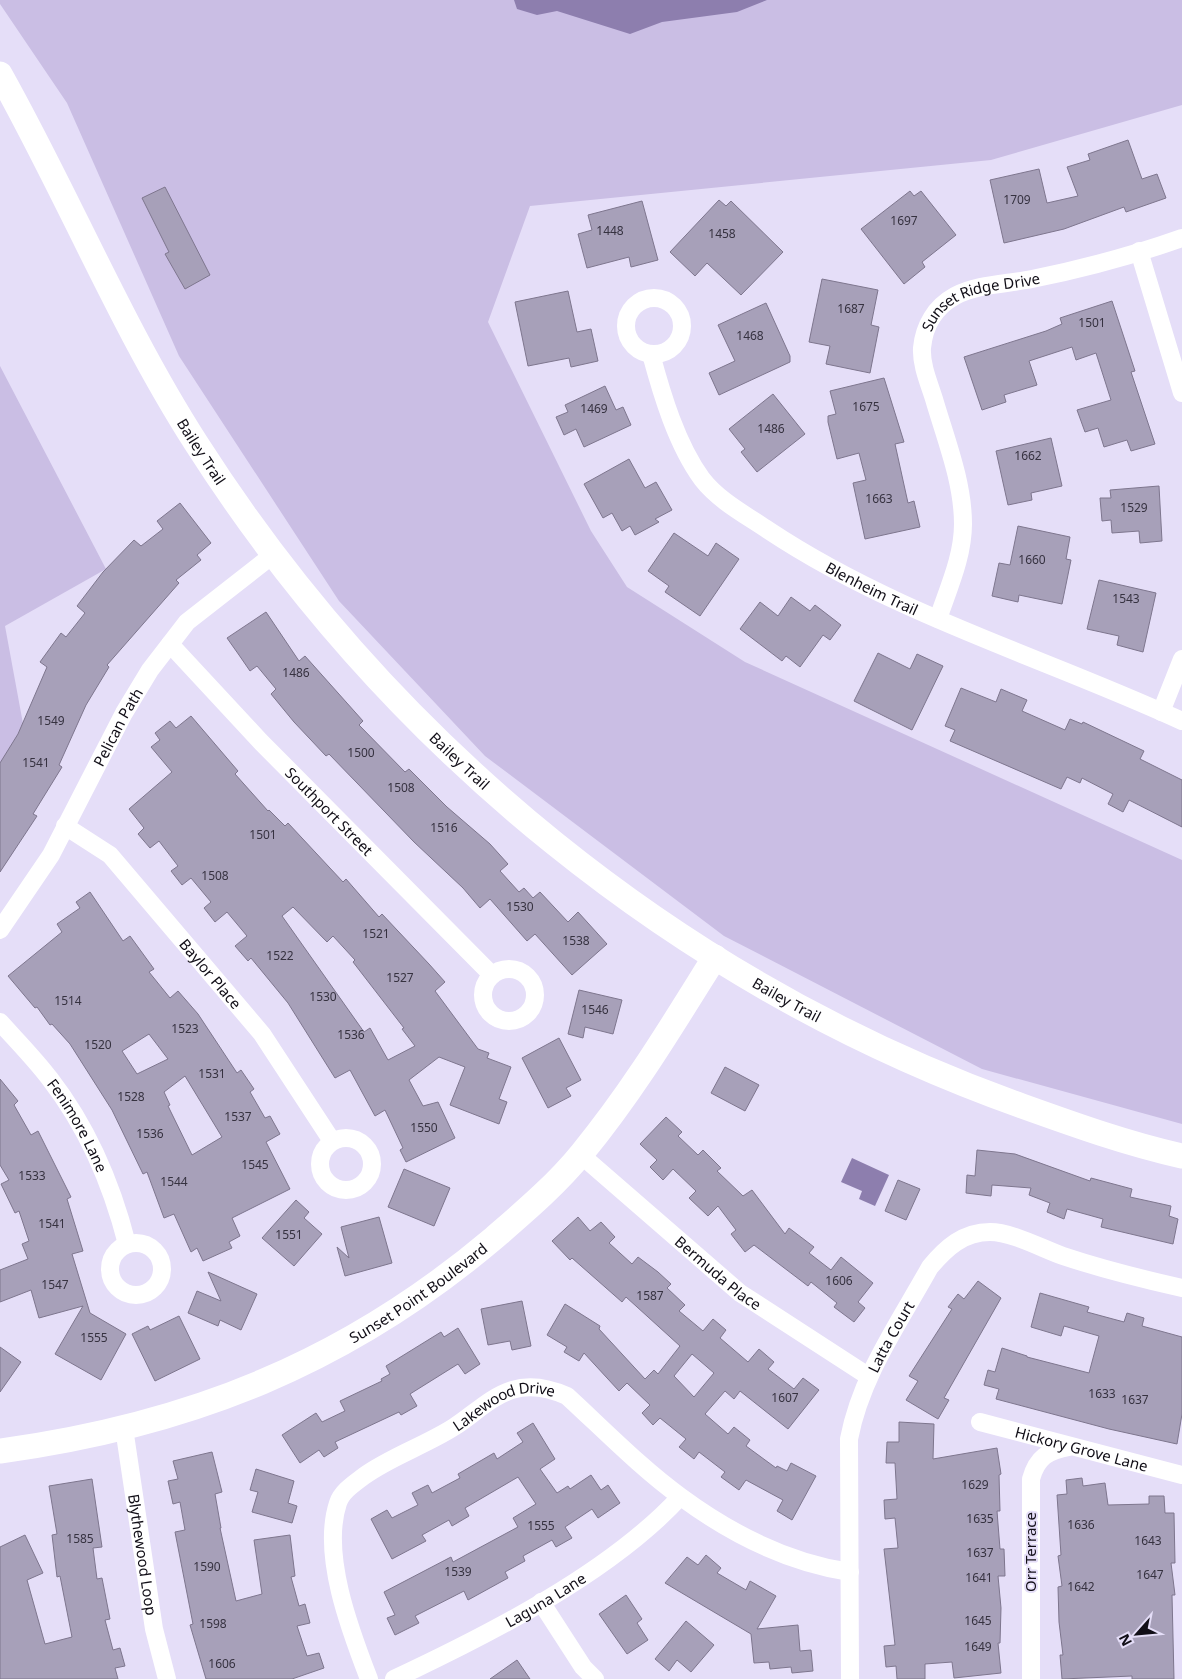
<svg xmlns="http://www.w3.org/2000/svg" width="1182" height="1679" viewBox="0 0 1182 1679" font-family="'Noto Sans',sans-serif">
<style>
.green{fill:#cabee4}
.water{fill:#8d7eae}
.building{fill:#a7a0b9;stroke:#7e768e;fill-rule:evenodd}
.lines{fill:none;stroke-linecap:round;stroke-linejoin:round}
.street{stroke:#fff;stroke-width:18}
.secondary{stroke:#fff;stroke-width:25}
.labels{text-anchor:middle;dominant-baseline:central;stroke-width:4;stroke-linejoin:round;paint-order:stroke}
.number-label{font-size:12px;fill:#363240}
.street-label{font-size:15px;fill:#110e17;stroke:#e5def8}
</style>
<rect width="100%" height="100%" fill="#e5def8"/>
<!-- green -->
<g class="green">
<polygon points="0,0 1182,0 1182,105 991,160 530,206 488,322 591,531 627,587 745,662 1182,860 1182,1124 982,1069 724,936 485,756 339,601 179,356 67,103 0,4"/>
<polygon points="0,366 106,569 5,626 26,740 0,776"/>
</g>
<!-- water -->
<g class="water">
<polygon points="514,0 767,0 737,12 662,22 630,34 557,11 537,15 517,9"/>
<polygon points="852,1158 889,1175 875,1206 859,1199 862,1191 841,1182"/>
</g>
<!-- building -->
<g class="building">
<polygon points="1128,140 1142,179 1157,174 1166,198 1126,212 1124,207 1064,229 1004,243 990,180 1039,169 1047,203 1078,196 1067,167 1090,160 1088,154"/>
<polygon points="165,187 210,275 185,289 165,254 169,252 142,198"/>
<polygon points="910,191 914,196 921,191 956,235 922,262 925,267 904,284 861,229"/>
<polygon points="719,200 726,206 731,201 783,252 741,295 707,263 695,276 670,252"/>
<polygon points="642,201 658,260 631,267 629,257 587,268 578,234 592,230 588,215"/>
<polygon points="822,279 878,290 871,325 879,327 870,373 826,364 830,346 809,342"/>
<polygon points="568,291 577,332 591,329 598,361 571,367 569,358 528,366 515,302"/>
<polygon points="1112,301 1135,371 1131,372 1155,444 1131,451 1127,440 1104,447 1098,428 1085,432 1077,410 1111,400 1096,353 1076,360 1072,347 1029,361 1037,385 1004,395 1006,402 982,410 964,357 1046,331 1062,324 1060,318"/>
<polygon points="766,303 790,356 790,362 719,395 709,373 735,361 718,325"/>
<polygon points="884,378 904,442 895,444 908,503 914,501 920,527 865,539 853,483 866,480 859,453 837,459 828,422 828,416 836,414 830,391"/>
<polygon points="605,386 616,410 623,407 631,425 584,447 576,429 564,435 556,417 568,412 565,405"/>
<polygon points="773,394 805,434 757,472 741,452 745,449 729,429"/>
<polygon points="1051,438 1062,486 1031,493 1032,500 1008,505 996,451"/>
<polygon points="629,459 645,488 656,482 672,510 655,519 659,522 635,535 630,526 622,531 612,513 603,518 584,484"/>
<polygon points="1159,486 1162,541 1140,543 1139,531 1112,533 1111,520 1102,521 1100,498 1111,498 1110,490"/>
<polygon points="180,503 211,543 197,555 201,560 176,580 179,583 107,665 109,667 86,705 59,765 62,767 33,814 37,816 0,872 0,763 18,734 47,667 40,662 61,633 66,637 85,613 77,606 103,572 134,540 141,546 163,529 157,521"/>
<polygon points="1018,526 1070,537 1066,559 1071,560 1062,604 1019,595 1018,602 992,596 999,563 1010,565"/>
<polygon points="674,533 708,556 716,543 739,559 700,616 665,592 669,586 648,571"/>
<polygon points="1099,580 1156,593 1143,652 1117,645 1119,636 1087,629"/>
<polygon points="791,597 810,611 815,605 841,625 830,640 823,635 800,667 786,656 782,661 740,629 760,602 778,616"/>
<polygon points="266,612 299,661 305,656 363,721 359,725 405,772 409,769 447,807 490,844 508,864 500,871 519,892 524,888 533,898 540,892 568,922 578,912 607,944 572,975 535,934 527,941 490,899 480,908 463,888 414,842 329,754 326,756 294,722 271,694 276,689 257,666 250,671 239,655 227,638"/>
<polygon points="878,653 910,669 917,654 943,666 912,730 854,701"/>
<polygon points="961,688 996,702 1001,689 1027,700 1022,711 1065,730 1070,719 1082,724 1083,722 1144,751 1140,759 1182,780 1182,827 1129,800 1123,812 1108,804 1113,794 1082,778 1080,783 1067,777 1061,789 950,741 955,730 945,726"/>
<path d="M191,716L238,771L235,774L268,811L269,810L285,826L288,823L343,882L346,879L379,917L382,914L429,964L445,982L435,991L478,1049L489,1053L487,1058L511,1067L499,1099L507,1102L499,1124L450,1105L465,1067L439,1057L409,1080L423,1106L438,1102L455,1138L406,1162L400,1150L403,1148L385,1110L375,1116L350,1070L335,1078L288,1003L251,958L248,961L235,946L247,936L227,912L215,922L204,908L211,902L191,878L182,885L171,871L178,866L159,841L150,848L138,834L144,828L129,809L172,772L151,747L160,740L155,733L170,721L176,728ZM293,907L327,942L333,936L355,960L353,962L404,1028L402,1029L415,1046L388,1060L370,1028L364,1032L282,916Z"/>
<path d="M90,892L123,941L130,936L154,969L149,972L170,998L178,991L198,1014L237,1073L241,1070L254,1089L250,1092L265,1118L270,1116L280,1134L266,1142L290,1189L232,1218L240,1236L229,1242L232,1248L203,1261L197,1248L191,1252L174,1214L164,1218L147,1172L143,1174L112,1110L70,1044L52,1024L50,1025L37,1007L35,1008L8,976L62,932L57,924L80,908L76,902ZM149,1034L168,1059L137,1074L122,1051ZM185,1076L222,1137L192,1155L168,1106L170,1105L164,1092Z"/>
<polygon points="579,990 622,1000 613,1034 585,1027 583,1038 568,1034"/>
<polygon points="559,1038 581,1080 566,1088 571,1096 548,1108 522,1058"/>
<polygon points="725,1067 759,1085 745,1111 711,1093"/>
<polygon points="0,1079 18,1101 14,1105 31,1135 38,1131 71,1197 67,1199 83,1251 72,1254 90,1313 126,1334 101,1380 55,1354 83,1306 39,1318 31,1290 0,1302 0,1270 28,1259 22,1244 29,1241 19,1211 15,1213 1,1184 9,1180 0,1165"/>
<polygon points="666,1117 682,1132 678,1136 698,1155 703,1150 721,1168 717,1171 743,1196 752,1190 785,1234 789,1228 814,1247 809,1253 831,1270 841,1257 873,1283 858,1302 865,1308 854,1322 834,1307 837,1303 811,1282 808,1286 754,1245 745,1252 731,1234 736,1230 718,1206 708,1216 689,1198 696,1191 673,1169 663,1180 650,1167 657,1160 640,1144"/>
<polygon points="977,1150 1015,1154 1090,1181 1091,1178 1132,1189 1130,1197 1171,1206 1169,1216 1178,1219 1173,1244 1101,1227 1103,1219 1067,1209 1064,1219 1047,1212 1050,1203 1029,1195 1031,1188 992,1185 991,1196 966,1193 967,1175 975,1176"/>
<polygon points="404,1169 450,1188 434,1226 388,1207"/>
<polygon points="898,1180 920,1189 906,1220 885,1211"/>
<polygon points="296,1200 309,1212 304,1218 322,1234 294,1266 262,1238"/>
<polygon points="379,1217 392,1263 345,1276 337,1247 349,1258 341,1227"/>
<path d="M578,1217L590,1231L601,1222L615,1237L609,1243L632,1264L638,1257L658,1272L671,1284L667,1288L685,1305L679,1311L703,1331L713,1319L726,1330L720,1338L748,1362L759,1349L774,1362L768,1369L794,1389L803,1378L819,1390L788,1429L740,1391L734,1399L725,1391L705,1414L728,1434L734,1427L750,1440L746,1446L776,1468L777,1466L787,1471L791,1463L816,1476L792,1520L777,1511L783,1500L746,1480L739,1490L721,1477L725,1472L699,1452L694,1459L679,1447L686,1439L660,1418L653,1425L642,1413L650,1405L627,1383L619,1391L584,1353L579,1361L564,1352L567,1347L547,1335L565,1304L600,1326L599,1329L645,1379L654,1370L658,1374L680,1346L626,1297L622,1302L572,1258L570,1260L552,1241ZM692,1354L714,1373L694,1397L674,1376Z"/>
<polygon points="208,1272 257,1294 241,1330 220,1320 218,1326 188,1313 197,1291 221,1301"/>
<polygon points="978,1281 1001,1298 944,1398 949,1400 938,1419 906,1400 918,1381 909,1376 952,1309 948,1307 958,1294 964,1299"/>
<polygon points="1040,1293 1089,1307 1087,1312 1124,1322 1127,1313 1144,1318 1142,1326 1182,1337 1182,1414 1177,1444 1109,1429 996,1399 999,1389 984,1385 988,1370 995,1372 1002,1348 1027,1356 1027,1357 1089,1373 1099,1336 1064,1326 1061,1336 1031,1327"/>
<polygon points="522,1301 531,1346 512,1350 510,1341 488,1345 481,1309"/>
<polygon points="179,1316 200,1359 155,1381 132,1334 148,1326 150,1330"/>
<polygon points="458,1328 480,1364 465,1374 458,1364 410,1394 417,1406 401,1415 399,1412 335,1442 338,1448 324,1457 319,1450 300,1463 282,1435 316,1413 322,1422 345,1411 340,1401 382,1381 381,1379 390,1374 386,1366 441,1332 444,1337"/>
<polygon points="0,1347 21,1362 0,1392"/>
<polygon points="899,1422 934,1424 933,1459 997,1448 1001,1474 999,1475 1000,1511 997,1511 1000,1549 1004,1549 1005,1576 998,1576 1001,1608 1000,1643 998,1643 1001,1673 954,1678 952,1662 925,1664 925,1679 897,1679 896,1666 886,1667 884,1646 895,1645 884,1549 898,1548 895,1518 885,1519 884,1500 897,1499 895,1463 886,1463 887,1442 899,1442"/>
<polygon points="533,1423 555,1459 540,1469 557,1493 568,1486 570,1489 591,1475 601,1490 608,1485 620,1503 598,1518 592,1509 565,1527 572,1538 556,1547 552,1540 523,1556 525,1561 505,1572 508,1578 468,1600 464,1591 415,1616 419,1623 395,1635 387,1618 395,1615 384,1592 451,1557 453,1562 518,1527 513,1518 536,1504 518,1477 465,1508 469,1516 452,1526 449,1520 422,1535 426,1541 392,1559 371,1519 387,1510 392,1518 418,1505 412,1493 428,1485 432,1493 460,1478 458,1474 494,1453 497,1459 523,1442 517,1433"/>
<polygon points="212,1452 222,1492 215,1494 221,1528 220,1528 236,1601 262,1594 254,1540 290,1535 295,1576 291,1577 299,1606 305,1604 310,1623 297,1626 307,1656 319,1653 324,1668 292,1679 206,1679 190,1625 193,1624 175,1532 185,1530 180,1502 173,1504 168,1481 178,1479 173,1461"/>
<polygon points="256,1469 294,1481 288,1503 297,1506 292,1523 252,1512 258,1492 250,1490"/>
<polygon points="1082,1478 1083,1486 1105,1483 1108,1505 1149,1504 1149,1496 1164,1496 1165,1513 1174,1513 1175,1563 1171,1563 1175,1595 1172,1595 1174,1679 1132,1679 1132,1676 1062,1679 1060,1655 1063,1655 1059,1622 1058,1587 1062,1586 1058,1556 1061,1555 1057,1495 1067,1494 1066,1480"/>
<polygon points="92,1479 102,1547 93,1548 97,1579 102,1578 110,1619 105,1620 113,1650 120,1648 125,1666 115,1668 118,1679 0,1679 0,1547 25,1535 43,1573 27,1580 45,1644 72,1637 60,1576 57,1577 52,1535 57,1534 49,1486"/>
<polygon points="706,1555 721,1568 717,1573 746,1590 750,1581 776,1596 757,1629 798,1625 800,1651 811,1650 813,1671 792,1673 791,1667 770,1669 769,1662 754,1663 751,1634 665,1583 687,1557 698,1565"/>
<polygon points="626,1595 642,1619 637,1623 648,1640 627,1654 599,1614"/>
<polygon points="686,1621 714,1645 691,1672 677,1660 669,1671 655,1659"/>
<polygon points="517,1660 530,1679 490,1679"/>
</g>
<g class="lines">
<!-- street -->
<g class="street">
<polyline points="1139,251 1182,393"/>
<circle cx="654" cy="326" r="28"/>
<path id="s1" d="M651,354C662,395 677,445 702,479C719,501 746,515 768,530C896,615 1043,657 1182,721"/>
<path id="s2" d="M938,619C948,589 963,557 963,524C963,482 946,440 934,399C929,383 921,365 922,348C924,326 935,307 955,296C977,284 1008,284 1032,279C1082,269 1134,255 1182,238"/>
<path id="s3" d="M170,644L260,741L492,975"/>
<polyline points="1161,712 1182,659"/>
<path id="s4" d="M65,826L110,855L262,1034L332,1141"/>
<path id="s5" d="M0,930L51,855L124,713L150,670L187,622L274,554"/>
<circle cx="509" cy="995" r="26"/>
<path id="s6" d="M0,1022C17,1041 35,1059 50,1079C88,1128 112,1185 127,1244"/>
<circle cx="346" cy="1164" r="26"/>
<path id="s7" d="M581,1155L740,1293L868,1376"/>
<circle cx="136" cy="1269" r="26"/>
<path id="s8" d="M980,1422L1182,1475"/>
<path id="s9" d="M124,1428L154,1629L167,1679"/>
<polyline points="541,1602 583,1667 595,1679"/>
<path id="s10" d="M369,1679C350,1630 321,1554 338,1503C342,1491 355,1483 364,1476C390,1457 426,1445 454,1427C473,1415 490,1397 512,1390C531,1384 549,1388 567,1396C603,1429 642,1469 681,1497C730,1533 789,1563 850,1572"/>
<path id="s11" d="M394,1679C488,1635 610,1573 680,1497"/>
<path id="s12" d="M850,1679L849,1439C861,1376 899,1323 930,1267C946,1248 963,1232 990,1232C1012,1232 1043,1249 1063,1256C1102,1269 1142,1279 1182,1288"/>
<path d="M1031,1679V1479C1037,1457 1048,1451 1069,1447"/>
</g>
<!-- secondary -->
<g class="secondary">
<path id="s13" d="M0,74C68,195 121,326 196,443C390,747 682,985 1022,1106C1075,1125 1128,1144 1182,1156"/>
<path id="s14" d="M0,1451C190,1425 346,1363 494,1238C524,1212 557,1184 582,1153C633,1091 673,1024 715,957"/>
</g>
</g>
<g class="labels">
<!-- number labels -->
<g class="number-label">
<text x="1017" y="199">1709</text>
<text x="904" y="220">1697</text>
<text x="610" y="230">1448</text>
<text x="722" y="233">1458</text>
<text x="851" y="308">1687</text>
<text x="1092" y="322">1501</text>
<text x="750" y="335">1468</text>
<text x="866" y="406">1675</text>
<text x="594" y="408">1469</text>
<text x="771" y="428">1486</text>
<text x="1028" y="455">1662</text>
<text x="879" y="498">1663</text>
<text x="1134" y="507">1529</text>
<text x="1032" y="559">1660</text>
<text x="1126" y="598">1543</text>
<text x="296" y="672">1486</text>
<text x="51" y="720">1549</text>
<text x="361" y="752">1500</text>
<text x="36" y="762">1541</text>
<text x="401" y="787">1508</text>
<text x="444" y="827">1516</text>
<text x="263" y="834">1501</text>
<text x="215" y="875">1508</text>
<text x="520" y="906">1530</text>
<text x="376" y="933">1521</text>
<text x="576" y="940">1538</text>
<text x="280" y="955">1522</text>
<text x="400" y="977">1527</text>
<text x="323" y="996">1530</text>
<text x="68" y="1000">1514</text>
<text x="595" y="1009">1546</text>
<text x="185" y="1028">1523</text>
<text x="351" y="1034">1536</text>
<text x="98" y="1044">1520</text>
<text x="212" y="1073">1531</text>
<text x="131" y="1096">1528</text>
<text x="238" y="1116">1537</text>
<text x="424" y="1127">1550</text>
<text x="150" y="1133">1536</text>
<text x="255" y="1164">1545</text>
<text x="32" y="1175">1533</text>
<text x="174" y="1181">1544</text>
<text x="52" y="1223">1541</text>
<text x="289" y="1234">1551</text>
<text x="839" y="1280">1606</text>
<text x="55" y="1284">1547</text>
<text x="650" y="1295">1587</text>
<text x="94" y="1337">1555</text>
<text x="1102" y="1393">1633</text>
<text x="785" y="1397">1607</text>
<text x="1135" y="1399">1637</text>
<text x="975" y="1484">1629</text>
<text x="980" y="1518">1635</text>
<text x="1081" y="1524">1636</text>
<text x="541" y="1525">1555</text>
<text x="80" y="1538">1585</text>
<text x="1148" y="1540">1643</text>
<text x="980" y="1552">1637</text>
<text x="207" y="1566">1590</text>
<text x="458" y="1571">1539</text>
<text x="1150" y="1574">1647</text>
<text x="979" y="1577">1641</text>
<text x="1081" y="1586">1642</text>
<text x="978" y="1620">1645</text>
<text x="213" y="1623">1598</text>
<text x="978" y="1646">1649</text>
<text x="222" y="1663">1606</text>
</g>
<!-- street labels -->
<g class="street-label">
<text stroke="none"><textPath href="#s2" startOffset="365">Sunset Ridge Drive</textPath></text>
<text stroke="none"><textPath href="#s13" startOffset="428">Bailey Trail</textPath></text>
<text stroke="none"><textPath href="#s1" startOffset="339">Blenheim Trail</textPath></text>
<text stroke="none"><textPath href="#s5" startOffset="235">Pelican Path</textPath></text>
<text stroke="none"><textPath href="#s13" startOffset="832">Bailey Trail</textPath></text>
<text stroke="none"><textPath href="#s3" startOffset="231">Southport Street</textPath></text>
<text stroke="none"><textPath href="#s4" startOffset="209">Baylor Place</textPath></text>
<text stroke="none"><textPath href="#s13" startOffset="1238">Bailey Trail</textPath></text>
<text stroke="none"><textPath href="#s6" startOffset="130">Fenimore Lane</textPath></text>
<text stroke="none"><textPath href="#s7" startOffset="181">Bermuda Place</textPath></text>
<text stroke="none"><textPath href="#s14" startOffset="452">Sunset Point Boulevard</textPath></text>
<text stroke="none"><textPath href="#s12" startOffset="351">Latta Court</textPath></text>
<text stroke="none"><textPath href="#s10" startOffset="379">Lakewood Drive</textPath></text>
<text stroke="none"><textPath href="#s8" startOffset="105">Hickory Grove Lane</textPath></text>
<text transform="translate(1030 1552) rotate(-90)">Orr Terrace</text>
<text stroke="none"><textPath href="#s9" startOffset="128">Blythewood Loop</textPath></text>
<text stroke="none"><textPath href="#s11" startOffset="171">Laguna Lane</textPath></text>
</g>
</g>
<!-- north arrow -->
<g transform="translate(1137 1634) rotate(243)" stroke="#e5def8" stroke-width="4" paint-order="stroke">
<path d="M0-4L9 19L0 12L-9 19Z" fill="#110e17"/>
<text y="-8" font-size="14" font-weight="bold" text-anchor="middle" fill="#110e17">N</text>
</g>
</svg>
